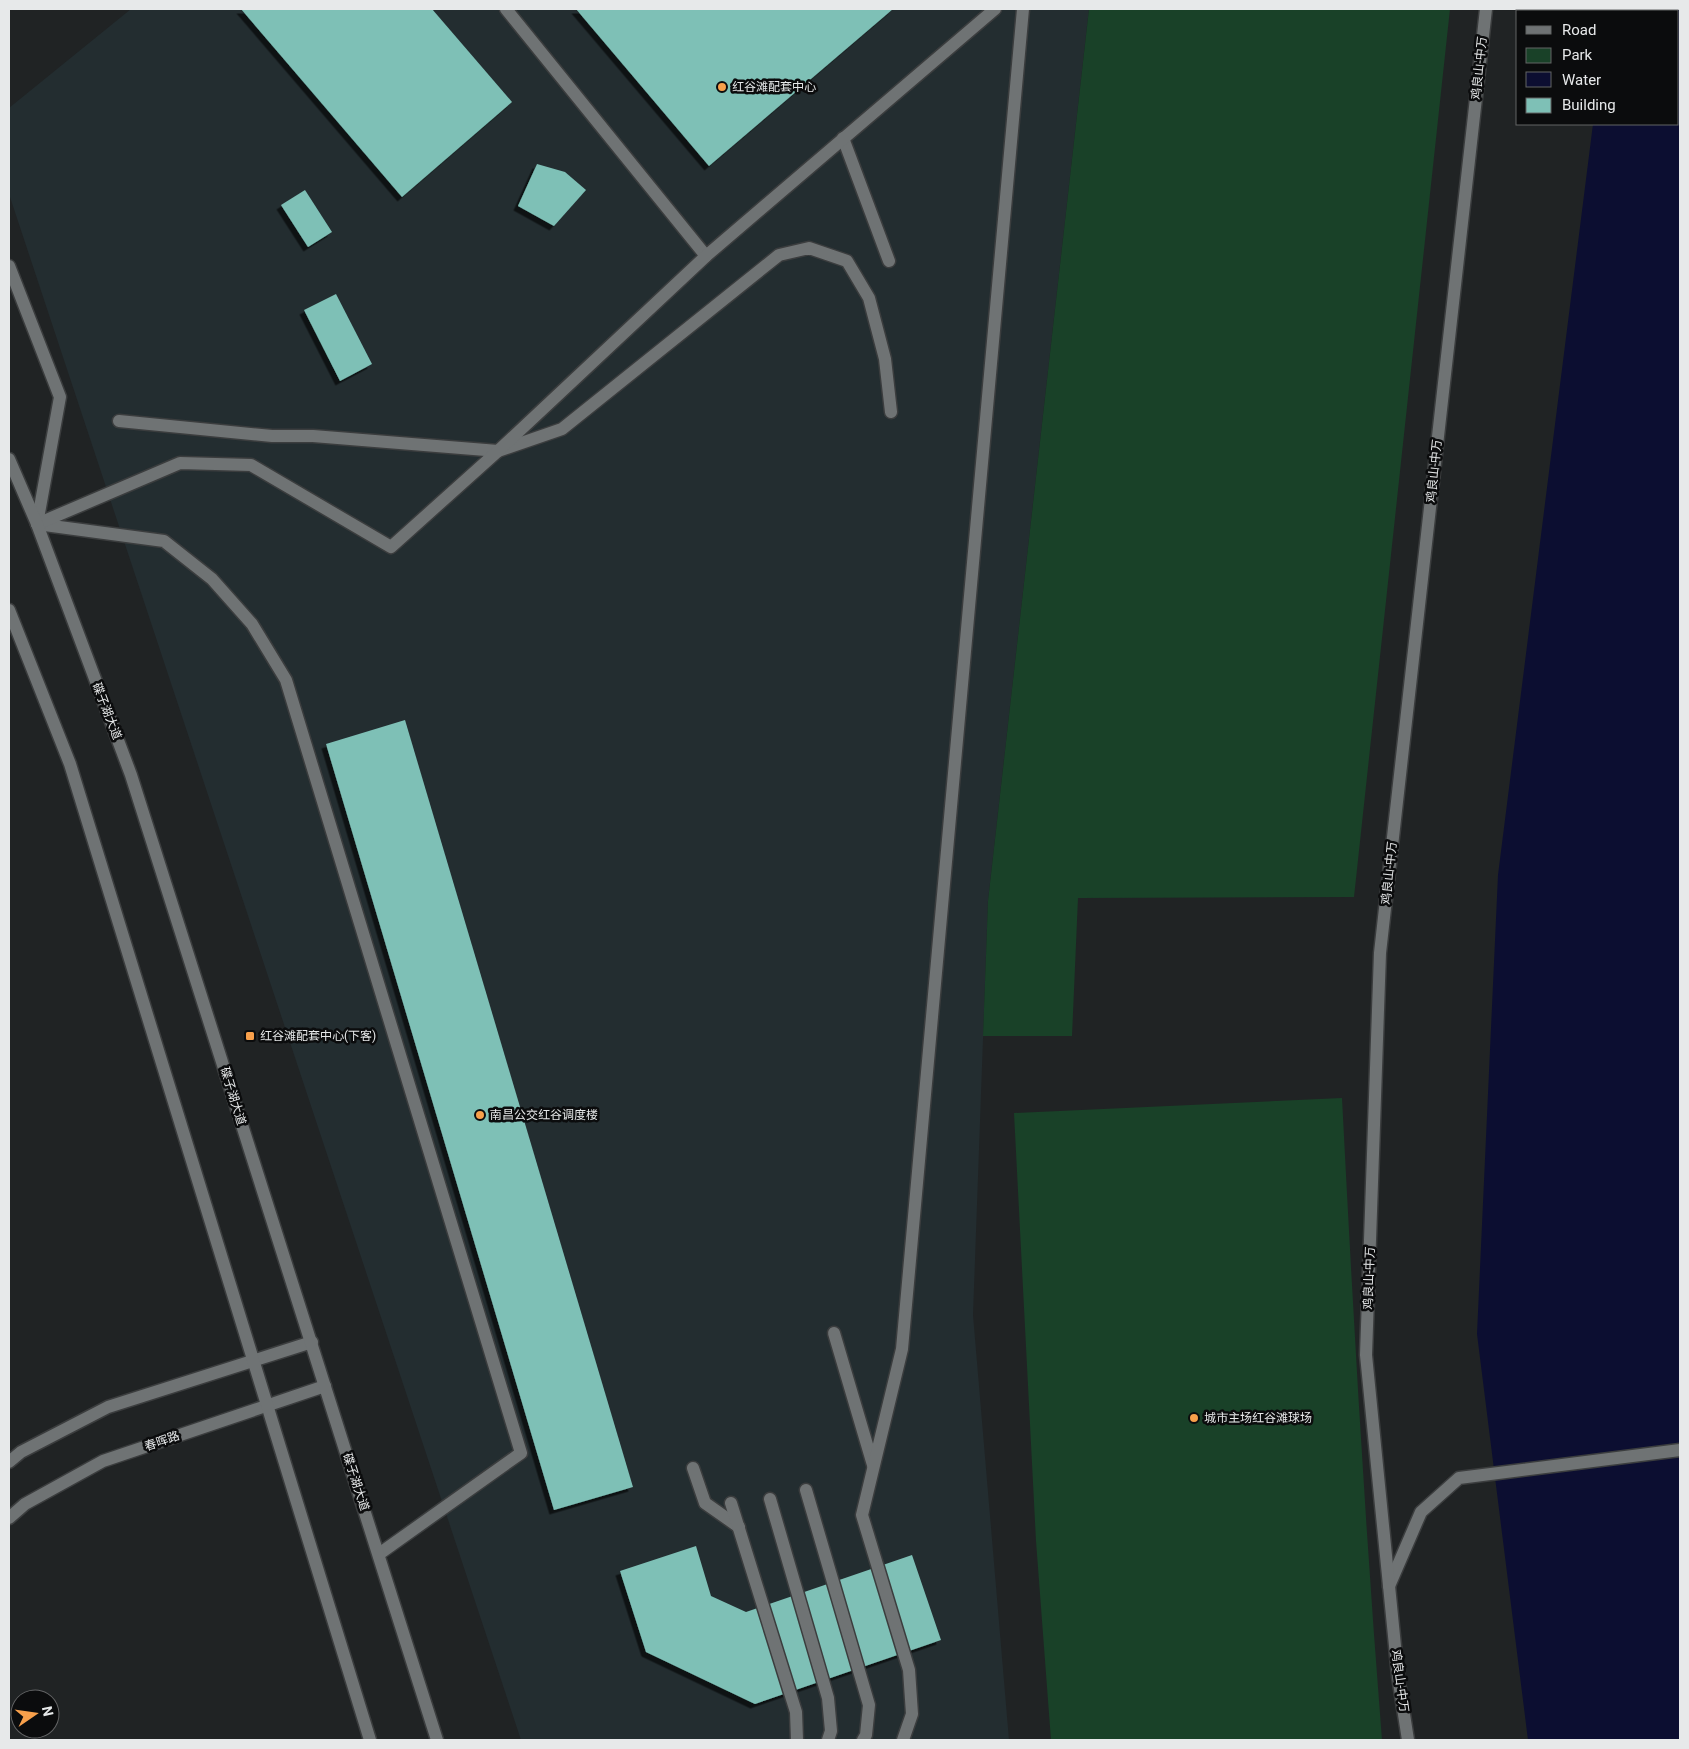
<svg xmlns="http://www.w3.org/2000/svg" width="1689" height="1749" viewBox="0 0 1689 1749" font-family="Roboto,'Noto Sans SC',sans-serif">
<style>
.built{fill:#232d30}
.green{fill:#194128}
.water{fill:#0c0e31}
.building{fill:#7ec0b6;filter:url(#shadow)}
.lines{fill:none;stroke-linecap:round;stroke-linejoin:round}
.service-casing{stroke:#3b3d3e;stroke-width:15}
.tertiary-casing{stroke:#3b3d3e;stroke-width:15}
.secondary-casing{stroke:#3b3d3e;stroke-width:15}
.service{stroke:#6f7374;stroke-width:12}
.tertiary{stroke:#6f7374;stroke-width:12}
.secondary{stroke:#6f7374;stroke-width:12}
.poi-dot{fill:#f8a04b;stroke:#0b0c0d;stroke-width:2}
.labels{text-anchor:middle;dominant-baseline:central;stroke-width:5;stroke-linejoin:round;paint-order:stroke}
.street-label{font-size:12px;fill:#e7e9ea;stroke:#0b0c0d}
.poi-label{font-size:12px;fill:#e7e9ea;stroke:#0b0c0d;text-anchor:start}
</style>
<defs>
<filter id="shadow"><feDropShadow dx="-4.5" dy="4.5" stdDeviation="0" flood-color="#0009"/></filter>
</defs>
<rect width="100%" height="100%" fill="#202324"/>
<!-- built -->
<polygon class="built" points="131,9 1089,9 988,901 973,1315 1009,1740 521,1740 9,194 9,108"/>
<!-- green -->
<g class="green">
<polygon points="1089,9 1450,9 1354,897 1078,898 1072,1036 983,1036 988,901"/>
<path d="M1342,1098C1353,1312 1365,1526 1382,1740H1051L1036,1541L1014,1113Z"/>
</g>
<!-- water -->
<polygon class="water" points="1596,9 1680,9 1680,1740 1528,1740 1477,1334 1498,875 1593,124 1678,124 1678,11 1596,11"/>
<!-- building -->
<g class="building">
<polygon points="241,9 432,9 512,102 402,197"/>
<polygon points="576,9 893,9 709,166"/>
<polygon points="537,164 565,172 586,190 554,226 518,206"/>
<polygon points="305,190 332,232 308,247 281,205"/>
<polygon points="336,294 372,364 340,381 304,310"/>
<polygon points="405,720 633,1487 554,1510 326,744"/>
<polygon points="696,1546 711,1596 746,1612 912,1555 941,1640 755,1704 646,1652 620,1571"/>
</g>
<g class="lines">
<!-- service casing -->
<g class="service-casing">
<g id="service">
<polyline points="506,9 706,256"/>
<polyline points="843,138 889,261"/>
<polyline points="9,266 60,397 37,524"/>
<polyline points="119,421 272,436 313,436 498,451 562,429 779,255 809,248 847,261 869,298 885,359 891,412"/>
<polyline points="37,524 164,541 212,579 252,624 286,680 521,1453 379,1554"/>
<polyline points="37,524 180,463 251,465 391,547 498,451 706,256 995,9"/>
<polyline points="834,1333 873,1465"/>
<polyline points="693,1468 705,1503 739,1527"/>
<polyline points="806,1490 869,1705 866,1735 863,1740"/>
<polyline points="770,1499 828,1698 831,1731 828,1740"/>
<polyline points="731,1503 796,1712 797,1740"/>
<polyline points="1389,1586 1421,1512 1459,1478 1680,1450"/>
<polyline points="903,1740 912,1714 909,1670 862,1515 902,1349 1023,9"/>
</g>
</g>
<!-- tertiary casing -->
<g class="tertiary-casing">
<g id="tertiary">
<polyline points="9,1462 21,1452 108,1407 312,1342"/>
<polyline points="9,1518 25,1504 103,1461 325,1386"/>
<polyline points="1408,1740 1398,1676 1366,1355 1380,953 1486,9"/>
</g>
</g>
<!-- secondary casing -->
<g class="secondary-casing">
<g id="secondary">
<polyline points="9,459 37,524 131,775 437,1740"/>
<polyline points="9,610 70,764 370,1740"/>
</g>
</g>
<!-- service -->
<use href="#service" class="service"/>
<!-- tertiary -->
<use href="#tertiary" class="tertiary"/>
<!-- secondary -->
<use href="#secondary" class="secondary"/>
</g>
<!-- markers -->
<g class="poi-dot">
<circle cx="722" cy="87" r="5"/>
<rect x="245" y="1031" width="10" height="10" rx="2.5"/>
<circle cx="480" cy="1115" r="5"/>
<circle cx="1194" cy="1418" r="5"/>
</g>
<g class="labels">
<!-- street labels -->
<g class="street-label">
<text transform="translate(1479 68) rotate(-84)">鸡良山-中万</text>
<text transform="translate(1434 471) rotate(-84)">鸡良山-中万</text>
<text transform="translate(107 711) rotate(69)">碟子湖大道</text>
<text transform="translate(1389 873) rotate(-84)">鸡良山-中万</text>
<text transform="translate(233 1096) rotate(73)">碟子湖大道</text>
<text transform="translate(1369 1278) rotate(-88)">鸡良山-中万</text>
<text transform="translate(162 1441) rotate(-19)">春晖路</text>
<text transform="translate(356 1482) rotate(72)">碟子湖大道</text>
<text transform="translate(1400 1681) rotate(82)">鸡良山-中万</text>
</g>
<!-- poi labels -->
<g class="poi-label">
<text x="732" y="87">红谷滩配套中心</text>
<text x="260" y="1036">红谷滩配套中心(下客)</text>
<text x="490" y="1115">南昌公交红谷调度楼</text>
<text x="1204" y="1418">城市主场红谷滩球场</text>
</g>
</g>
<!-- border -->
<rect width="1689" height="1749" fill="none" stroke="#e7e9ea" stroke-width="20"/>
<!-- legend -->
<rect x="1516" y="10" width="162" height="115" fill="#0b0c0d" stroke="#636465"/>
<rect x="1526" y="26" width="25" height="8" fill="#6f7374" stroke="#636465"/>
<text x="1562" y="35" font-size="15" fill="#e7e9ea">Road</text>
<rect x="1526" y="48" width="25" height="15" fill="#194128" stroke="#636465"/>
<text x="1562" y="60" font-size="15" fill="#e7e9ea">Park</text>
<rect x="1526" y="72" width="25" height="15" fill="#0c0e31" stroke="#636465"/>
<text x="1562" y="85" font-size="15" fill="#e7e9ea">Water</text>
<rect x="1526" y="98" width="25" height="15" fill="#7ec0b6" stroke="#636465"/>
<text x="1562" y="110" font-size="15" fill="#e7e9ea">Building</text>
<!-- north arrow -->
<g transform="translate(35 1714) rotate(77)"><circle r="24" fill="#0b0c0d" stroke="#636465"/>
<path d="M0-4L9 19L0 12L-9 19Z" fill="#f8a04b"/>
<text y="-8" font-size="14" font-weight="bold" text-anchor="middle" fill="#e7e9ea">N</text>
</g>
</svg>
